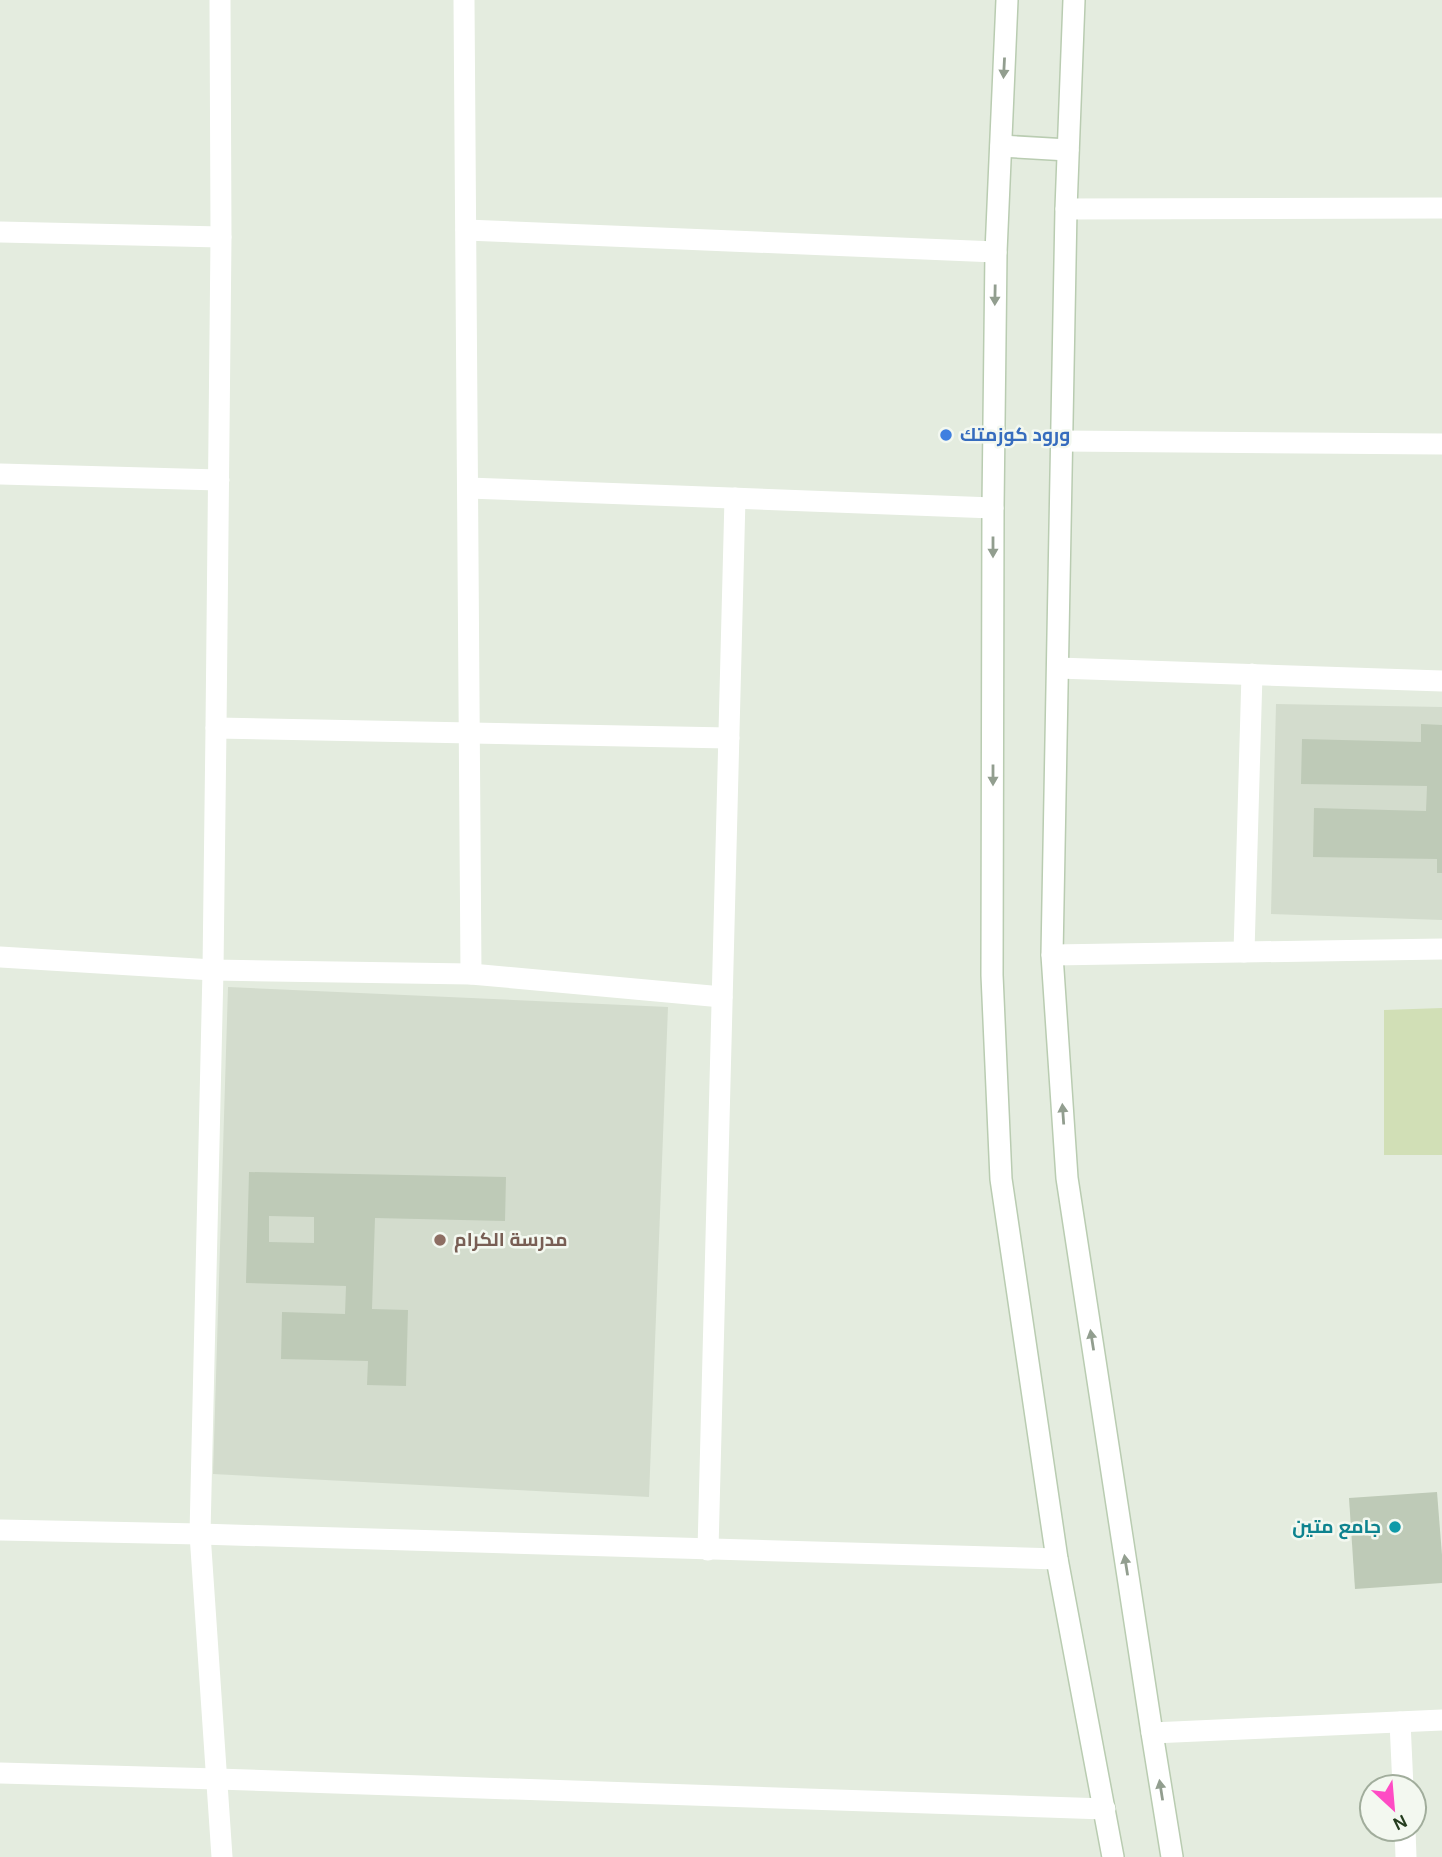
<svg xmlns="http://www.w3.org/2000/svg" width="1442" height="1857" viewBox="0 0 1442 1857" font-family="Karla,Cairo,sans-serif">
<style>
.built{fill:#d3dccd}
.green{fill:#d1dfb6}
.building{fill:#becab7;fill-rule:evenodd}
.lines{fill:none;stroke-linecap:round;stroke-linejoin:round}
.secondary-casing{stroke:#b9ccb1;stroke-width:24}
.street{stroke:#fff;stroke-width:21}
.secondary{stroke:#fff;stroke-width:21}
.oneway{fill:#929e8f}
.shop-dot{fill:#3f7fe0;stroke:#f3f8f0;stroke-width:2.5}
.education-dot{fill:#8d6e63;stroke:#f3f8f0;stroke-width:2.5}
.culture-dot{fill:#0f9aa8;stroke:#f3f8f0;stroke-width:2.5}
.labels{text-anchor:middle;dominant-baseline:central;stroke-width:5;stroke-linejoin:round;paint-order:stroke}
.shop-label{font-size:19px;font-weight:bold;fill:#366cbe;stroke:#f3f8f0;text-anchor:start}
.education-label{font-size:19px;font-weight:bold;fill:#785e54;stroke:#f3f8f0;text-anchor:start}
.culture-label{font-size:19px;font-weight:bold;fill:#0d838f;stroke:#f3f8f0;text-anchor:end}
</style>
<rect width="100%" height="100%" fill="#e4ecdf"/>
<!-- built -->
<g class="built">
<polygon points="1276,704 1442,707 1442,920 1271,914"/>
<polygon points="228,987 668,1007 649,1497 213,1474"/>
</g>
<!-- green -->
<polygon class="green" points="1442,1008 1442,1155 1384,1155 1384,1010"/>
<!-- building -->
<g class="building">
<polygon points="1421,724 1442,725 1442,873 1437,873 1437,859 1313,857 1314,808 1426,811 1427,786 1301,784 1302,739 1421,742"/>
<path d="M249,1172L506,1177L505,1221L375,1218L372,1309L408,1310L406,1386L367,1385L368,1361L281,1359L282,1312L345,1314L346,1286L246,1283ZM269,1216L314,1217V1243L269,1242Z"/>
<polygon points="1437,1492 1442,1555 1442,1583 1355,1589 1349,1498"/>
</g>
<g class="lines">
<!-- secondary casing -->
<g class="secondary-casing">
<g id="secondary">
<polyline points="1007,0 996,252 993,508 992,975 1001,1179 1057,1559 1113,1857"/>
<polyline points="1074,0 1066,209 1052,955 1067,1178 1152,1733 1172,1857"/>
<polyline points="1001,146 1068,150"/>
</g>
</g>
<!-- street -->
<g class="street">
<polyline points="220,0 221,237 216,728 213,970 200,1534 222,1857"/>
<polyline points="464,0 471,974"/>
<polyline points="1066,209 1442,208"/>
<polyline points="466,230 996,252"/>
<polyline points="0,232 221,237"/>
<polyline points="1062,441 1442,444"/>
<polyline points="0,474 219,480"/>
<polyline points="468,488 993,508"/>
<polyline points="1058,668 1442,681"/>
<polyline points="216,728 729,738"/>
<polyline points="1244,952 1252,674"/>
<polyline points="1052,955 1442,949"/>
<polyline points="0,957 213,970 471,974 722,997"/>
<polyline points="0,1530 200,1534 1057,1559"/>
<polyline points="708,1550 735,498"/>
<polyline points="1400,1722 1403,1787"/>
<polyline points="1152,1733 1442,1720"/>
<polyline points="0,1773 217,1779 1105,1809"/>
<polyline points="1405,1829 1406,1857"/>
</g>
<!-- secondary -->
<use href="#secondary" class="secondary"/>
</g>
<!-- one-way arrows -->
<defs><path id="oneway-solid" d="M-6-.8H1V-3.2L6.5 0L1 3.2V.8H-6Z" transform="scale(1.75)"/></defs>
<g class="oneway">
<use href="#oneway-solid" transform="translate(1004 68) rotate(93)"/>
<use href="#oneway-solid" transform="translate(995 295) rotate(91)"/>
<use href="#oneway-solid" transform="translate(993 547) rotate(90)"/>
<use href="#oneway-solid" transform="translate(993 775) rotate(90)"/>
<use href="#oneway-solid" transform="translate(1063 1114) rotate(-94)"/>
<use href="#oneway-solid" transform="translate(1092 1340) rotate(-99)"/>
<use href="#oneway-solid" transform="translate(1126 1565) rotate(-99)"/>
<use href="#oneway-solid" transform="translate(1161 1790) rotate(-99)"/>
</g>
<!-- markers -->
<circle class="shop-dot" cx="946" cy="435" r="7"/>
<circle class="education-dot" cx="440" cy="1240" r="7"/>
<circle class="culture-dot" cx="1395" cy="1527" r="7"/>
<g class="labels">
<!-- shop labels -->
<g class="shop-label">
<text x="960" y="435">ورود كوزمتك</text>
</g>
<!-- education labels -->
<g class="education-label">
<text x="454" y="1240">مدرسة الكرام</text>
</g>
<!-- culture labels -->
<g class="culture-label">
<text x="1381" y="1527">جامع متين</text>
</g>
</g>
<!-- north arrow -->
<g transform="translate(1393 1808) rotate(154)"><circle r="33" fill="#f3f8f0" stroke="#a1ad9c" stroke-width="2"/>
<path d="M0-5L12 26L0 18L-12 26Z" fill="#fe4bc4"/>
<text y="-10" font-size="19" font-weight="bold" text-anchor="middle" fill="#253d1f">N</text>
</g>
</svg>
